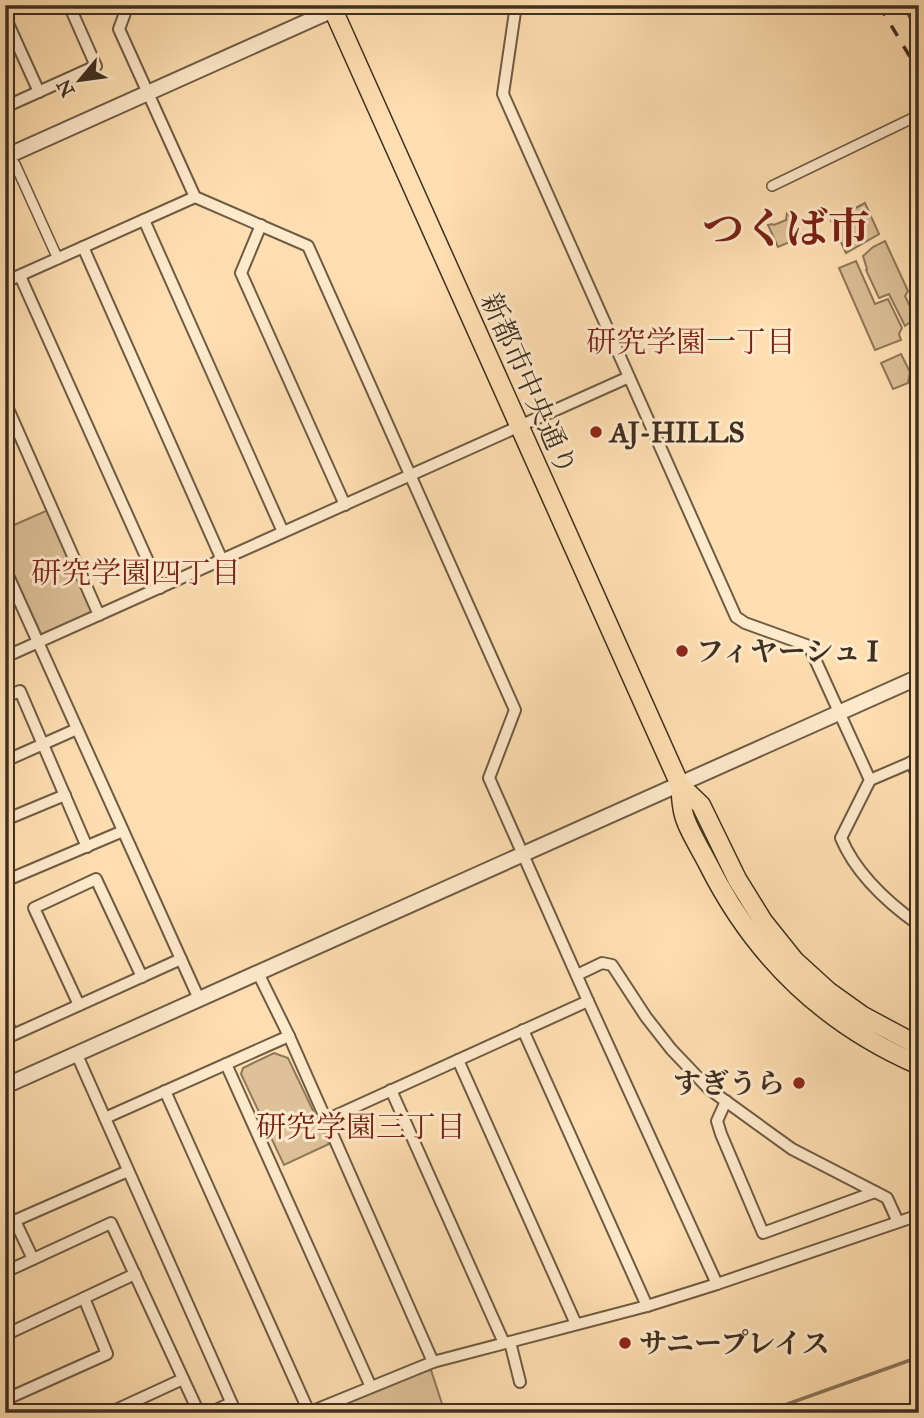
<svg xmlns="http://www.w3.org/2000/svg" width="924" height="1418" viewBox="0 0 924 1418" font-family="'IM FELL Great Primer','Noto Serif JP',serif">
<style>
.green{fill:#dec198;stroke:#8e785c;stroke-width:2}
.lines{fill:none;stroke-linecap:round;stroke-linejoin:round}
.stream{stroke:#8b755a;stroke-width:3.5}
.pedestrian-casing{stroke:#6f5b44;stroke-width:12}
.minor-casing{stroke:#6f5b44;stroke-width:14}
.tertiary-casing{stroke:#6f5b44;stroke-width:18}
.primary-casing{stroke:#3f2f20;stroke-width:21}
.pedestrian{stroke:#ffeacc;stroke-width:9}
.minor{stroke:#ffeacc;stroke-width:10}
.tertiary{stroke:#ffeacc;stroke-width:14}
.primary{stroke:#ffdfb1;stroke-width:18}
.rail{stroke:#3f2f20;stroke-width:3.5;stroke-dasharray:12 12;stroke-linecap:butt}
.poi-dot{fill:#8f2418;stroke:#ffeacc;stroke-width:2.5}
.labels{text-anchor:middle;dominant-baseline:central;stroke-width:6;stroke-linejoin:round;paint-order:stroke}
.street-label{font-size:28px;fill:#3f2f20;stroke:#ffeacc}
.poi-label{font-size:28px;font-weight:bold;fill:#3f2f20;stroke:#ffeacc;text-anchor:start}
.neighbourhood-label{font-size:30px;fill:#7a1f14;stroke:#ffeacc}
.town-label{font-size:42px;font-weight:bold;fill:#7a1f14;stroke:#ffeacc}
</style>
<rect width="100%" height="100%" fill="#ffdfb1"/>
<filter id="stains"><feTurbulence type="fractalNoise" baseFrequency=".00286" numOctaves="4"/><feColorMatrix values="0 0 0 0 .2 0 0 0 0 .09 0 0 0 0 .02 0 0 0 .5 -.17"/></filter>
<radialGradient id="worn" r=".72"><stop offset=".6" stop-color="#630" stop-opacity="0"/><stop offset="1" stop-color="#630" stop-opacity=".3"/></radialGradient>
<!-- green -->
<g class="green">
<polygon points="865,203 879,234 846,253 831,221"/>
<polygon points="787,213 791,216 800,234 797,239 778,247 768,225 772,224 774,225 786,220"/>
<polygon points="885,241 908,291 905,296 919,325 912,328 909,323 905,326 889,294 879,298 866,270 867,269 863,256 873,247"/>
<polygon points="856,261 875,304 888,299 902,328 899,334 901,340 875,350 839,268"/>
<polygon points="901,354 910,372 908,383 893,389 881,363"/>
<polygon points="48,510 93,608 90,614 45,636 41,634 5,557 5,529"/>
<polygon points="274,1053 288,1058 329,1144 284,1165 241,1074 243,1068"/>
<polygon points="431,1370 444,1410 436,1413 321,1413 415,1374"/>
</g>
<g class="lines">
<!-- stream -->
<polyline class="stream" points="762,1413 919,1357"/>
<!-- pedestrian casing -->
<g class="pedestrian-casing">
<g id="pedestrian">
<polyline points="15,164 58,259"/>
<polyline points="772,186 919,115"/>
</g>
</g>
<!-- minor casing -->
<g class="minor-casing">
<g id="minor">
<polyline points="128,5 119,29 195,197 308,246 515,710 489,778 588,1001 717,1284"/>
<path d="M516,5L503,94L736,617L745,623L809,646L870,780L841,838C856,874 888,903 919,925"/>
<polyline points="5,17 39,92"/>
<polyline points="5,107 96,66 69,5"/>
<polyline points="144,220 283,532"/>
<polyline points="261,225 241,273 345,505"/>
<polyline points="83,247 222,560"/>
<polyline points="20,276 160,588"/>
<polyline points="5,282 195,197"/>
<polyline points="5,402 99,615"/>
<polyline points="5,569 199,999"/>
<polyline points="5,657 629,377"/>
<polyline points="5,697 20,691 87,847"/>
<polyline points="5,761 77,729"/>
<polyline points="911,762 919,778"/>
<polyline points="870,780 919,759"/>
<polyline points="5,820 65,795"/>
<polyline points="5,881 123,831"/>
<polyline points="258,973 289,1036 433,1362 647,1306 717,1284 919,1215"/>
<polyline points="577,975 602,963 612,965 646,1017 671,1049 709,1089 792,1149 887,1198 898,1222"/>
<polyline points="79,1005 34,908 96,879 142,977"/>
<polyline points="5,1020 13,1035 181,959"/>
<polyline points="523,1030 647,1306"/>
<polyline points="77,1055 236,1413"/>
<polyline points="458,1060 576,1324"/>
<polyline points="226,1064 371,1387"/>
<polyline points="391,1090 504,1343"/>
<polyline points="165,1091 309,1412"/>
<polyline points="726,1101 717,1121 721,1134 763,1233 875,1192"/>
<polyline points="105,1118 289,1036"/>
<polyline points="326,1120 588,1001"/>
<polyline points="15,1221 33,1259"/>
<polyline points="5,1225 128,1171"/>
<polyline points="5,1272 111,1223 199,1413"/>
<polyline points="84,1298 135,1274"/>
<polyline points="5,1335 84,1298 107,1354 11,1397 5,1397"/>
<polyline points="510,1342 520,1382"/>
<polyline points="109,1413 183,1379"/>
<polyline points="209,1413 231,1403"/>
<polyline points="308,1413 433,1362"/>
</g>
</g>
<!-- tertiary casing -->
<g class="tertiary-casing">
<g id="tertiary">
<polyline points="912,5 919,19"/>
<polyline points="5,157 344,5"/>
<polyline points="5,1086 919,677"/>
</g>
</g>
<!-- primary casing -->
<g class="primary-casing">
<g id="primary">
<path d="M331,5L680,785C681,793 681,802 683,811C686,827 700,848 708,864C754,956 824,1024 919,1065"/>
<polyline points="680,785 701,805 737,879 763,921 795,961 828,991 863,1016 919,1046"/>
</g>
</g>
<!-- pedestrian -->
<use href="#pedestrian" class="pedestrian"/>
<!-- minor -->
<use href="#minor" class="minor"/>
<!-- tertiary -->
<use href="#tertiary" class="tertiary"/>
<!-- primary -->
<use href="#primary" class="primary"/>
<!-- rail -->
<polyline class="rail" points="879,5 919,72"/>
</g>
<!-- markers -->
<g class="poi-dot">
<circle cx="596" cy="432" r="7"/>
<circle cx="682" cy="651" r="7"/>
<circle cx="799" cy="1083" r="7"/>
<circle cx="625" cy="1343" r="7"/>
</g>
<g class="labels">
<!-- street labels -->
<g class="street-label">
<text transform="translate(529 384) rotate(66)">新都市中央通り</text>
</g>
<!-- poi labels -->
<g class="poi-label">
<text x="610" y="432">AJ-HILLS</text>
<text x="696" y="651">フィヤーシュ I</text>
<text x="785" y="1083" text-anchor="end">すぎうら</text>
<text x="639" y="1343">サニープレイス</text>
</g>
<!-- neighbourhood labels -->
<g class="neighbourhood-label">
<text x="691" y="342">研究学園一丁目</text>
<text x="136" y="573">研究学園四丁目</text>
<text x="361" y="1127">研究学園三丁目</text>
</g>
<!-- town labels -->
<g class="town-label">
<text x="786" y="229">つくば市</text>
</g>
</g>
<!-- margin -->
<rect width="924" height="1418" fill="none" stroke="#ffdfb1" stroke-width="28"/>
<rect x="7" y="7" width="910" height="1404" fill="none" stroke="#3f2f20" stroke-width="3.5"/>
<rect x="14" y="14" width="896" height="1390" fill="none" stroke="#3f2f20" stroke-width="2"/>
<!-- north arrow -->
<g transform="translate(80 80) rotate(241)" stroke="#ffeacc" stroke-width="5" paint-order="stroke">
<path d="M0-5L12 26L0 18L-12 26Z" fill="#3f2f20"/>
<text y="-10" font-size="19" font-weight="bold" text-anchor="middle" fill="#3f2f20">N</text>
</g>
<rect width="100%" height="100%" filter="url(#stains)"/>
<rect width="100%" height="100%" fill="url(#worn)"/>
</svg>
